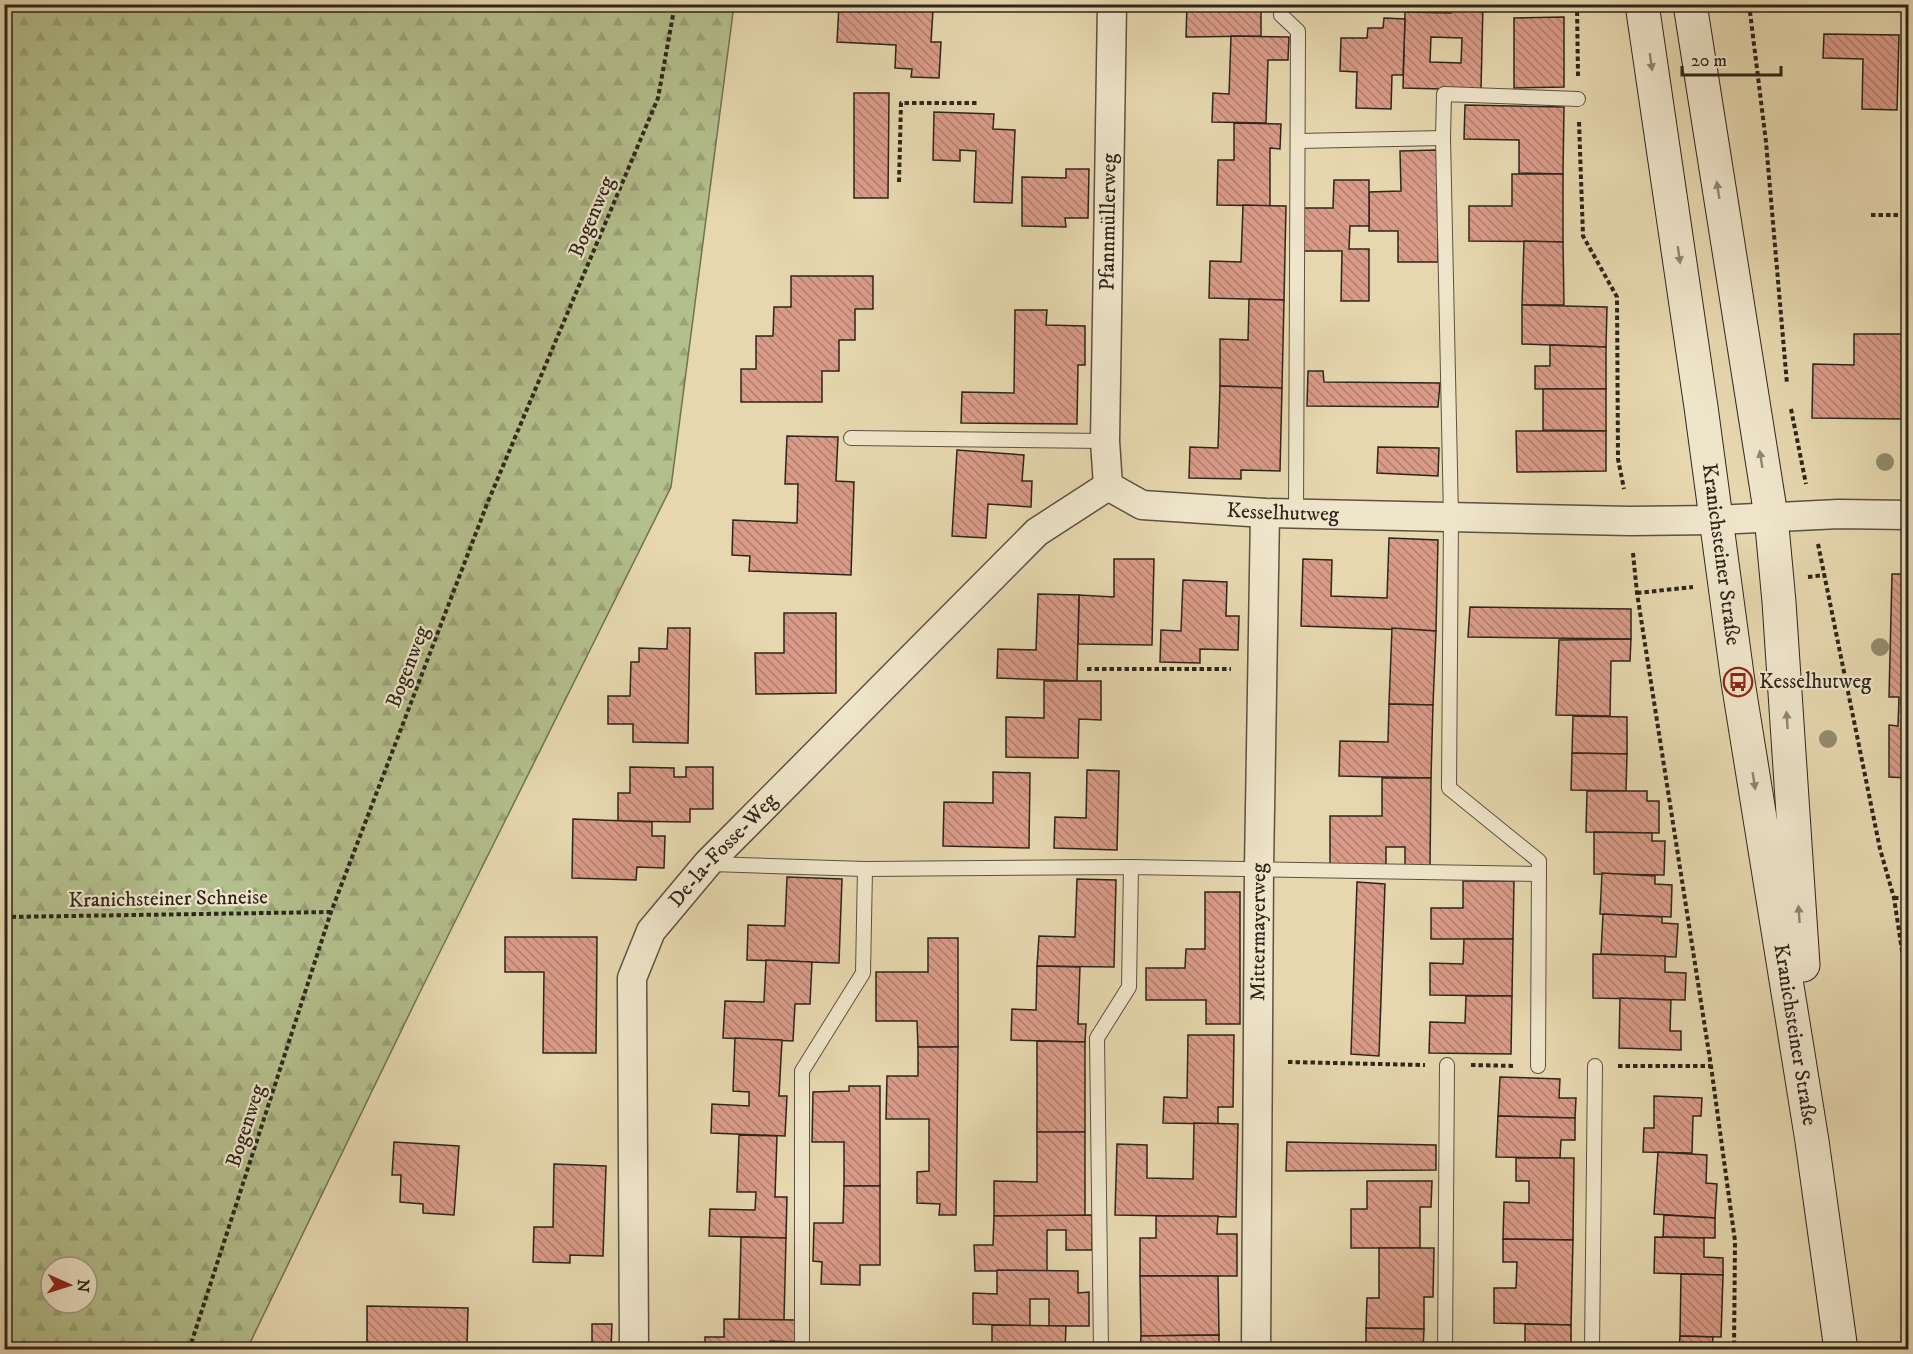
<svg xmlns="http://www.w3.org/2000/svg" width="1913" height="1354" viewBox="0 0 1913 1354" font-family="'IM FELL DW Pica',serif">
<style>
.forest{fill:url(#forest-firs);stroke:#707254;stroke-width:1.5;fill-rule:evenodd}
.building{fill:url(#building-back-hatch);stroke:#2e261c;stroke-width:1.5;fill-rule:evenodd}
.lines{fill:none;stroke-linecap:round;stroke-linejoin:round}
.lane-casing{stroke:#5c5240;stroke-width:16}
.street-casing{stroke:#5c5240;stroke-width:31}
.secondary-casing{stroke:#2e261c;stroke-width:35}
.path{stroke:#2e261c;stroke-width:4;stroke-dasharray:4.5 3;stroke-linecap:butt}
.lane{stroke:#efe5ca;stroke-width:14}
.street{stroke:#efe5ca;stroke-width:28}
.secondary{stroke:#efe5ca;stroke-width:33}
.tree{fill:#938b6d}
.oneway{fill:#8e8673}
.labels{text-anchor:middle;dominant-baseline:central;stroke-width:4.5;stroke-linejoin:round;paint-order:stroke}
.street-label{font-size:21px;fill:#2e261c;stroke:#efe5ca}
.poi-label{font-size:21px;fill:#2e261c;stroke:#efe5ca;text-anchor:start}
</style>
<defs>
<pattern id="forest-firs" width="22" height="20" patternUnits="userSpaceOnUse" patternTransform="scale(1.5)"><rect width="22" height="20" fill="#b3bf8c"/><path d="M5 1l3.5 6h-7zM16 11l3.5 6h-7z" fill="#9aa478"/></pattern>
<pattern id="building-back-hatch" width="6" height="6" patternUnits="userSpaceOnUse" patternTransform="scale(1.5)"><rect width="6" height="6" fill="#d99b88"/><path d="M-1 5l2 2M0 0l6 6M5-1l2 2" fill="none" stroke="#b07e6e"/></pattern>
</defs>
<rect width="100%" height="100%" fill="#e6d7ae"/>
<filter id="stains"><feTurbulence type="fractalNoise" baseFrequency=".00333" numOctaves="4"/><feColorMatrix values="0 0 0 0 .2 0 0 0 0 .09 0 0 0 0 .02 0 0 0 .5 -.17"/></filter>
<radialGradient id="worn" r=".72"><stop offset=".6" stop-color="#630" stop-opacity="0"/><stop offset="1" stop-color="#630" stop-opacity=".3"/></radialGradient>
<!-- forest -->
<path class="forest" d="M5,4L734,5L671,487L420,992L247,1349H5ZM51,1267H87V1303H51Z"/>
<!-- building -->
<g class="building">
<polygon points="919,4 966,4 966,10 919,9"/>
<polygon points="1187,4 1261,4 1261,36 1186,37"/>
<path d="M1451,4H1483L1481,90L1403,88L1405,12L1451,13ZM1431,37L1462,38L1461,63L1430,62Z"/>
<polygon points="839,5 933,10 931,42 941,42 939,78 911,77 912,69 895,68 896,45 837,42"/>
<polygon points="1564,17 1564,87 1514,88 1514,18"/>
<polygon points="1384,18 1405,19 1403,75 1392,75 1391,109 1356,108 1357,72 1340,71 1341,38 1367,38 1368,28 1383,28"/>
<polygon points="1824,34 1899,35 1897,110 1862,109 1863,59 1823,58"/>
<polygon points="1231,36 1289,37 1288,60 1268,60 1266,123 1212,122 1213,93 1229,94"/>
<polygon points="854,93 889,93 888,198 854,198"/>
<polygon points="1465,105 1564,107 1563,174 1519,173 1519,140 1464,139"/>
<polygon points="934,112 994,114 993,129 1015,130 1012,203 974,202 976,151 960,150 960,161 933,160"/>
<polygon points="1234,123 1281,124 1280,149 1270,148 1270,206 1217,205 1218,160 1234,160"/>
<polygon points="1437,150 1438,262 1398,262 1398,231 1369,231 1369,192 1401,191 1400,151"/>
<polygon points="1066,169 1089,169 1088,218 1065,218 1066,227 1022,226 1022,177 1066,178"/>
<polygon points="1512,174 1563,174 1563,242 1469,241 1469,206 1512,206"/>
<polygon points="1334,180 1369,180 1369,226 1350,226 1349,249 1369,249 1369,301 1341,301 1342,251 1303,251 1303,208 1333,208"/>
<polygon points="1243,205 1286,206 1284,300 1209,298 1210,261 1241,262"/>
<polygon points="1524,241 1563,242 1564,305 1522,305"/>
<polygon points="791,276 873,276 873,309 855,309 855,340 839,340 839,371 822,371 822,402 741,402 741,369 756,369 756,336 773,336 774,307 791,307"/>
<polygon points="1249,299 1284,300 1282,388 1220,386 1220,339 1248,340"/>
<polygon points="1522,305 1607,307 1606,347 1522,344"/>
<polygon points="1015,310 1047,310 1046,325 1085,326 1085,365 1078,365 1077,424 961,423 962,392 1014,393"/>
<polygon points="1854,334 1905,334 1905,370 1908,370 1908,427 1904,427 1904,419 1812,418 1813,364 1854,365"/>
<polygon points="1550,345 1606,347 1606,389 1535,389 1535,366 1550,366"/>
<polygon points="1308,371 1323,371 1324,382 1440,383 1438,407 1307,406"/>
<polygon points="1220,386 1282,388 1280,471 1241,470 1241,479 1189,478 1190,447 1218,448"/>
<polygon points="1543,389 1606,389 1606,431 1543,430"/>
<polygon points="1516,431 1606,431 1606,471 1517,472"/>
<polygon points="787,436 838,437 836,481 854,482 851,575 749,571 750,556 732,555 733,520 797,523 798,484 785,484"/>
<polygon points="1378,447 1439,448 1438,476 1377,473"/>
<polygon points="957,450 1024,455 1022,481 1032,481 1031,507 988,504 986,538 952,536"/>
<polygon points="1389,538 1438,540 1436,631 1301,626 1303,559 1332,560 1331,596 1387,598"/>
<polygon points="1114,559 1154,559 1152,645 1078,644 1079,595 1114,597"/>
<polygon points="1892,574 1908,574 1908,778 1889,777 1889,725 1898,726 1899,697 1889,697"/>
<polygon points="1183,580 1227,582 1226,616 1239,616 1238,650 1200,649 1200,663 1160,662 1161,630 1181,631"/>
<polygon points="1038,594 1079,595 1077,681 997,678 998,649 1036,650"/>
<polygon points="1470,607 1631,609 1631,639 1468,637"/>
<polygon points="784,613 836,613 836,693 756,694 755,653 784,653"/>
<polygon points="668,628 690,628 688,743 633,742 633,724 608,724 608,696 630,696 631,662 639,662 639,648 667,649"/>
<polygon points="1392,628 1436,631 1433,705 1389,704"/>
<polygon points="1631,639 1630,661 1611,661 1610,716 1556,715 1559,640"/>
<polygon points="1044,681 1101,681 1101,720 1079,719 1078,758 1006,757 1006,717 1044,718"/>
<polygon points="1389,704 1433,705 1431,778 1339,776 1340,741 1388,742"/>
<polygon points="1573,716 1627,717 1627,754 1572,753"/>
<polygon points="1572,753 1627,754 1626,791 1571,790"/>
<polygon points="630,767 674,768 674,777 686,777 686,767 713,767 713,809 690,809 690,822 618,821 618,793 630,793"/>
<polygon points="1087,770 1119,771 1117,850 1054,848 1055,817 1086,818"/>
<polygon points="993,772 1030,773 1029,848 943,846 944,802 993,803"/>
<polygon points="1382,778 1431,778 1430,866 1405,866 1405,847 1386,847 1386,865 1330,864 1330,816 1382,816"/>
<polygon points="1587,791 1647,791 1647,801 1659,801 1659,833 1586,832"/>
<polygon points="573,819 652,822 652,836 665,836 664,868 637,867 636,880 572,878"/>
<polygon points="1594,832 1652,833 1652,841 1665,841 1664,875 1594,874"/>
<polygon points="1602,873 1655,876 1655,884 1672,885 1671,917 1600,914"/>
<polygon points="787,877 842,879 839,963 747,960 748,925 785,926"/>
<polygon points="1077,879 1116,880 1114,967 1037,966 1039,936 1075,937"/>
<polygon points="1463,881 1514,881 1513,939 1431,939 1431,908 1463,908"/>
<polygon points="1357,882 1385,884 1379,1056 1351,1054"/>
<polygon points="1205,892 1240,892 1240,1024 1206,1024 1206,1000 1146,1000 1146,968 1185,968 1186,949 1205,949"/>
<polygon points="1603,914 1662,917 1662,923 1678,924 1676,957 1601,954"/>
<polygon points="505,937 597,937 596,1053 543,1053 544,972 505,972"/>
<polygon points="928,938 958,938 958,1047 918,1047 917,1021 876,1021 876,972 928,972"/>
<polygon points="1464,939 1513,939 1512,996 1430,995 1430,963 1463,964"/>
<polygon points="1593,954 1665,956 1665,972 1686,973 1685,1000 1593,998"/>
<polygon points="766,960 812,962 810,1004 795,1004 793,1041 723,1038 725,1001 764,1002"/>
<polygon points="1037,966 1080,967 1078,1024 1086,1024 1085,1042 1011,1040 1012,1009 1036,1010"/>
<polygon points="1466,996 1512,996 1511,1054 1429,1053 1430,1022 1465,1023"/>
<polygon points="1620,998 1671,1000 1670,1031 1681,1031 1681,1050 1619,1048"/>
<polygon points="1188,1035 1234,1035 1233,1107 1218,1107 1218,1124 1163,1123 1164,1097 1187,1098"/>
<polygon points="735,1038 782,1040 779,1096 787,1096 785,1136 711,1133 712,1104 749,1106 749,1092 733,1091"/>
<polygon points="1037,1041 1085,1042 1085,1132 1037,1132"/>
<polygon points="918,1047 958,1047 956,1215 939,1215 940,1204 917,1203 917,1172 929,1171 929,1119 886,1119 887,1076 918,1076"/>
<polygon points="1500,1077 1560,1079 1559,1098 1576,1098 1575,1118 1498,1116"/>
<polygon points="849,1086 880,1086 880,1186 844,1186 844,1142 812,1142 813,1092 849,1091"/>
<polygon points="1654,1096 1702,1098 1701,1116 1693,1116 1692,1153 1643,1152 1644,1128 1654,1128"/>
<polygon points="1498,1116 1575,1118 1575,1140 1561,1140 1560,1158 1496,1157"/>
<polygon points="1194,1123 1238,1124 1236,1217 1115,1215 1117,1144 1147,1145 1147,1178 1193,1179"/>
<polygon points="1037,1132 1085,1132 1085,1216 994,1216 994,1181 1037,1182"/>
<polygon points="739,1135 777,1136 775,1197 787,1197 786,1238 709,1236 710,1209 755,1210 756,1192 737,1192"/>
<polygon points="394,1142 459,1146 454,1215 423,1213 423,1204 400,1202 401,1175 392,1175"/>
<polygon points="1287,1142 1436,1145 1436,1170 1286,1171"/>
<polygon points="1658,1152 1707,1155 1706,1183 1717,1184 1715,1218 1654,1214"/>
<polygon points="1516,1158 1574,1158 1573,1240 1503,1239 1504,1202 1529,1203 1529,1181 1516,1181"/>
<polygon points="554,1164 606,1166 603,1256 570,1255 570,1263 533,1262 534,1227 553,1227"/>
<polygon points="1367,1181 1432,1181 1431,1207 1420,1207 1420,1248 1351,1248 1351,1209 1367,1209"/>
<polygon points="844,1186 880,1186 880,1265 860,1265 860,1285 821,1284 822,1262 813,1261 814,1223 843,1223"/>
<polygon points="1092,1215 1092,1250 1066,1250 1066,1230 1047,1230 1047,1271 975,1271 974,1245 993,1245 994,1216"/>
<polygon points="1664,1215 1715,1218 1715,1238 1663,1237"/>
<polygon points="1156,1216 1218,1216 1217,1234 1237,1234 1237,1276 1140,1276 1140,1238 1156,1238"/>
<polygon points="741,1237 786,1238 784,1320 739,1320"/>
<polygon points="1655,1237 1704,1238 1704,1257 1723,1258 1723,1275 1654,1273"/>
<polygon points="1503,1239 1573,1240 1571,1325 1494,1323 1494,1288 1516,1288 1517,1262 1503,1262"/>
<polygon points="1379,1248 1434,1248 1433,1297 1424,1297 1424,1329 1366,1328 1367,1298 1379,1298"/>
<polygon points="997,1270 1078,1271 1078,1293 1089,1292 1089,1326 1049,1326 1049,1299 1030,1299 1030,1326 973,1324 973,1293 997,1294"/>
<polygon points="1681,1274 1723,1275 1721,1337 1680,1336"/>
<polygon points="1140,1276 1218,1276 1219,1335 1141,1336"/>
<polygon points="367,1306 468,1308 467,1347 367,1346"/>
<polygon points="724,1319 797,1320 796,1342 770,1341 770,1350 705,1350 705,1337 724,1337"/>
<polygon points="592,1324 612,1324 611,1350 569,1350 569,1343 592,1344"/>
<polygon points="1525,1324 1571,1325 1571,1350 1525,1350"/>
<polygon points="992,1325 1066,1326 1065,1350 992,1350"/>
<polygon points="1366,1328 1424,1329 1423,1350 1366,1350"/>
<polygon points="1219,1335 1219,1350 1140,1350 1141,1336"/>
<polygon points="1680,1336 1713,1337 1712,1350 1679,1350"/>
</g>
<g class="lines">
<!-- lane casing -->
<g class="lane-casing">
<g id="lane">
<polyline points="1281,4 1281,15 1298,31 1296,513"/>
<polyline points="1298,141 1443,138"/>
<polyline points="851,438 1105,441"/>
<polyline points="711,864 865,869 1131,867 1539,874"/>
<polyline points="1538,1066 1539,861 1449,788 1451,517 1443,138 1444,94 1578,99"/>
<polyline points="802,1350 802,1071 863,973 865,869"/>
<polyline points="1101,1350 1097,1038 1129,987 1131,867"/>
<polyline points="1445,1350 1447,1065"/>
<polyline points="1592,1350 1595,1066"/>
</g>
</g>
<!-- street casing -->
<g class="street-casing">
<g id="street">
<path id="s1" d="M1108,486L1142,505L1265,513L1630,521L1716,520L1839,514L1908,515"/>
<path id="s2" d="M1108,486L1105,441L1112,4"/>
<path id="s3" d="M634,1350L632,978L651,931L708,863L1037,532L1108,486"/>
<path id="s4" d="M1256,1350L1259,868L1265,513"/>
</g>
</g>
<!-- secondary casing -->
<g class="secondary-casing">
<g id="secondary">
<path id="s5" d="M1642,4L1701,407L1738,682L1812,1141L1841,1350"/>
<polyline points="1690,4 1771,516 1779,602 1803,965"/>
</g>
</g>
<!-- path -->
<g class="path">
<polyline points="1577,4 1578,76"/>
<polyline points="1749,4 1766,142 1787,384"/>
<polyline points="1908,4 1908,47"/>
<polyline points="1579,122 1583,236 1617,297 1618,459 1624,489"/>
<polyline points="899,182 901,103 979,103"/>
<polyline points="1871,215 1908,215"/>
<polyline points="1791,409 1806,484"/>
<polyline points="1818,544 1880,849 1894,898 1908,990"/>
<polyline points="1633,553 1637,593 1711,1066 1735,1241 1734,1350"/>
<polyline points="1808,577 1825,575"/>
<polyline points="1637,593 1693,587"/>
<polyline points="1087,669 1231,669"/>
<polyline points="1894,898 1908,898"/>
<polyline points="4,917 331,912"/>
<polyline points="1288,1062 1425,1065"/>
<polyline points="1471,1065 1515,1066"/>
<polyline points="1618,1066 1711,1066"/>
<polyline points="189,1350 331,912 487,504 658,98 675,4"/>
</g>
<!-- lane -->
<use href="#lane" class="lane"/>
<!-- street -->
<use href="#street" class="street"/>
<!-- secondary -->
<use href="#secondary" class="secondary"/>
</g>
<!-- trees -->
<g class="tree">
<circle cx="1885" cy="462" r="9"/>
<circle cx="1880" cy="647" r="9"/>
<circle cx="1828" cy="739" r="9"/>
</g>
<!-- one-way arrows -->
<defs><path id="oneway-solid" d="M-6-.8H1V-3.2L6.5 0L1 3.2V.8H-6Z" transform="scale(1.5)"/></defs>
<g class="oneway">
<use href="#oneway-solid" transform="translate(1651 62) rotate(82)"/>
<use href="#oneway-solid" transform="translate(1718 190) rotate(-99)"/>
<use href="#oneway-solid" transform="translate(1679 255) rotate(82)"/>
<use href="#oneway-solid" transform="translate(1761 459) rotate(-99)"/>
<use href="#oneway-solid" transform="translate(1787 720) rotate(-94)"/>
<use href="#oneway-solid" transform="translate(1754 781) rotate(81)"/>
<use href="#oneway-solid" transform="translate(1799 914) rotate(-94)"/>
</g>
<!-- icons -->
<defs>
<g id="bus-ring" transform="scale(1.5)"><circle r="9.5" fill="#efe5ca" stroke="#8f2418" stroke-width="1.5"/><path d="M-5-6H5V4H4V6H2V4H-2V6H-4V4H-5ZM-3.5-4V0h7V-4ZM-3.5 1.2v1.5H-2V1.2ZM2 1.2v1.5H3.5V1.2Z" fill="#8f2418"/></g>
</defs>
<g fill-rule="evenodd">
<use href="#bus-ring" x="1738" y="682"/>
</g>
<g class="labels">
<!-- street labels -->
<g class="street-label">
<text transform="translate(592 217) rotate(-67)">Bogenweg</text>
<text stroke="none"><textPath href="#s2" startOffset="264">Pfannmüllerweg</textPath></text>
<text stroke="none"><textPath href="#s1" startOffset="180">Kesselhutweg</textPath></text>
<text stroke="none"><textPath href="#s5" startOffset="556">Kranichsteiner Straße</textPath></text>
<text transform="translate(408 667) rotate(-69)">Bogenweg</text>
<text stroke="none"><textPath href="#s3" startOffset="531">De-la-Fosse-Weg</textPath></text>
<text transform="translate(168 899) rotate(-1)">Kranichsteiner Schneise</text>
<text stroke="none"><textPath href="#s4" startOffset="418">Mittermayerweg</textPath></text>
<text stroke="none"><textPath href="#s5" startOffset="1042">Kranichsteiner Straße</textPath></text>
<text transform="translate(246 1126) rotate(-72)">Bogenweg</text>
</g>
<!-- poi labels -->
<g class="poi-label">
<text x="1759" y="682">Kesselhutweg</text>
</g>
</g>
<!-- margin -->
<rect width="1913" height="1354" fill="none" stroke="#e6d7ae" stroke-width="24"/>
<rect x="6" y="6" width="1901" height="1342" fill="none" stroke="#2e261c" stroke-width="3"/>
<rect x="12" y="12" width="1889" height="1330" fill="none" stroke="#2e261c" stroke-width="1.5"/>
<!-- north arrow -->
<g transform="translate(69 1285) rotate(93)"><circle r="28" fill="#efe5ca" stroke="#a29984" stroke-width="1.5"/>
<path d="M0-4.5L10 22L0 15L-10 22Z" fill="#8f2418"/>
<text y="-9" font-size="16" font-weight="bold" text-anchor="middle" fill="#2e261c">N</text>
</g>
<!-- scale -->
<path d="M1682 66v9h99v-9" fill="none" stroke="#2e261c" stroke-width="3"/>
<text x="1691" y="66" font-size="18" fill="#2e261c" stroke="#efe5ca" stroke-width="4.5" paint-order="stroke">20 m</text>
<rect width="100%" height="100%" filter="url(#stains)"/>
<rect width="100%" height="100%" fill="url(#worn)"/>
</svg>
